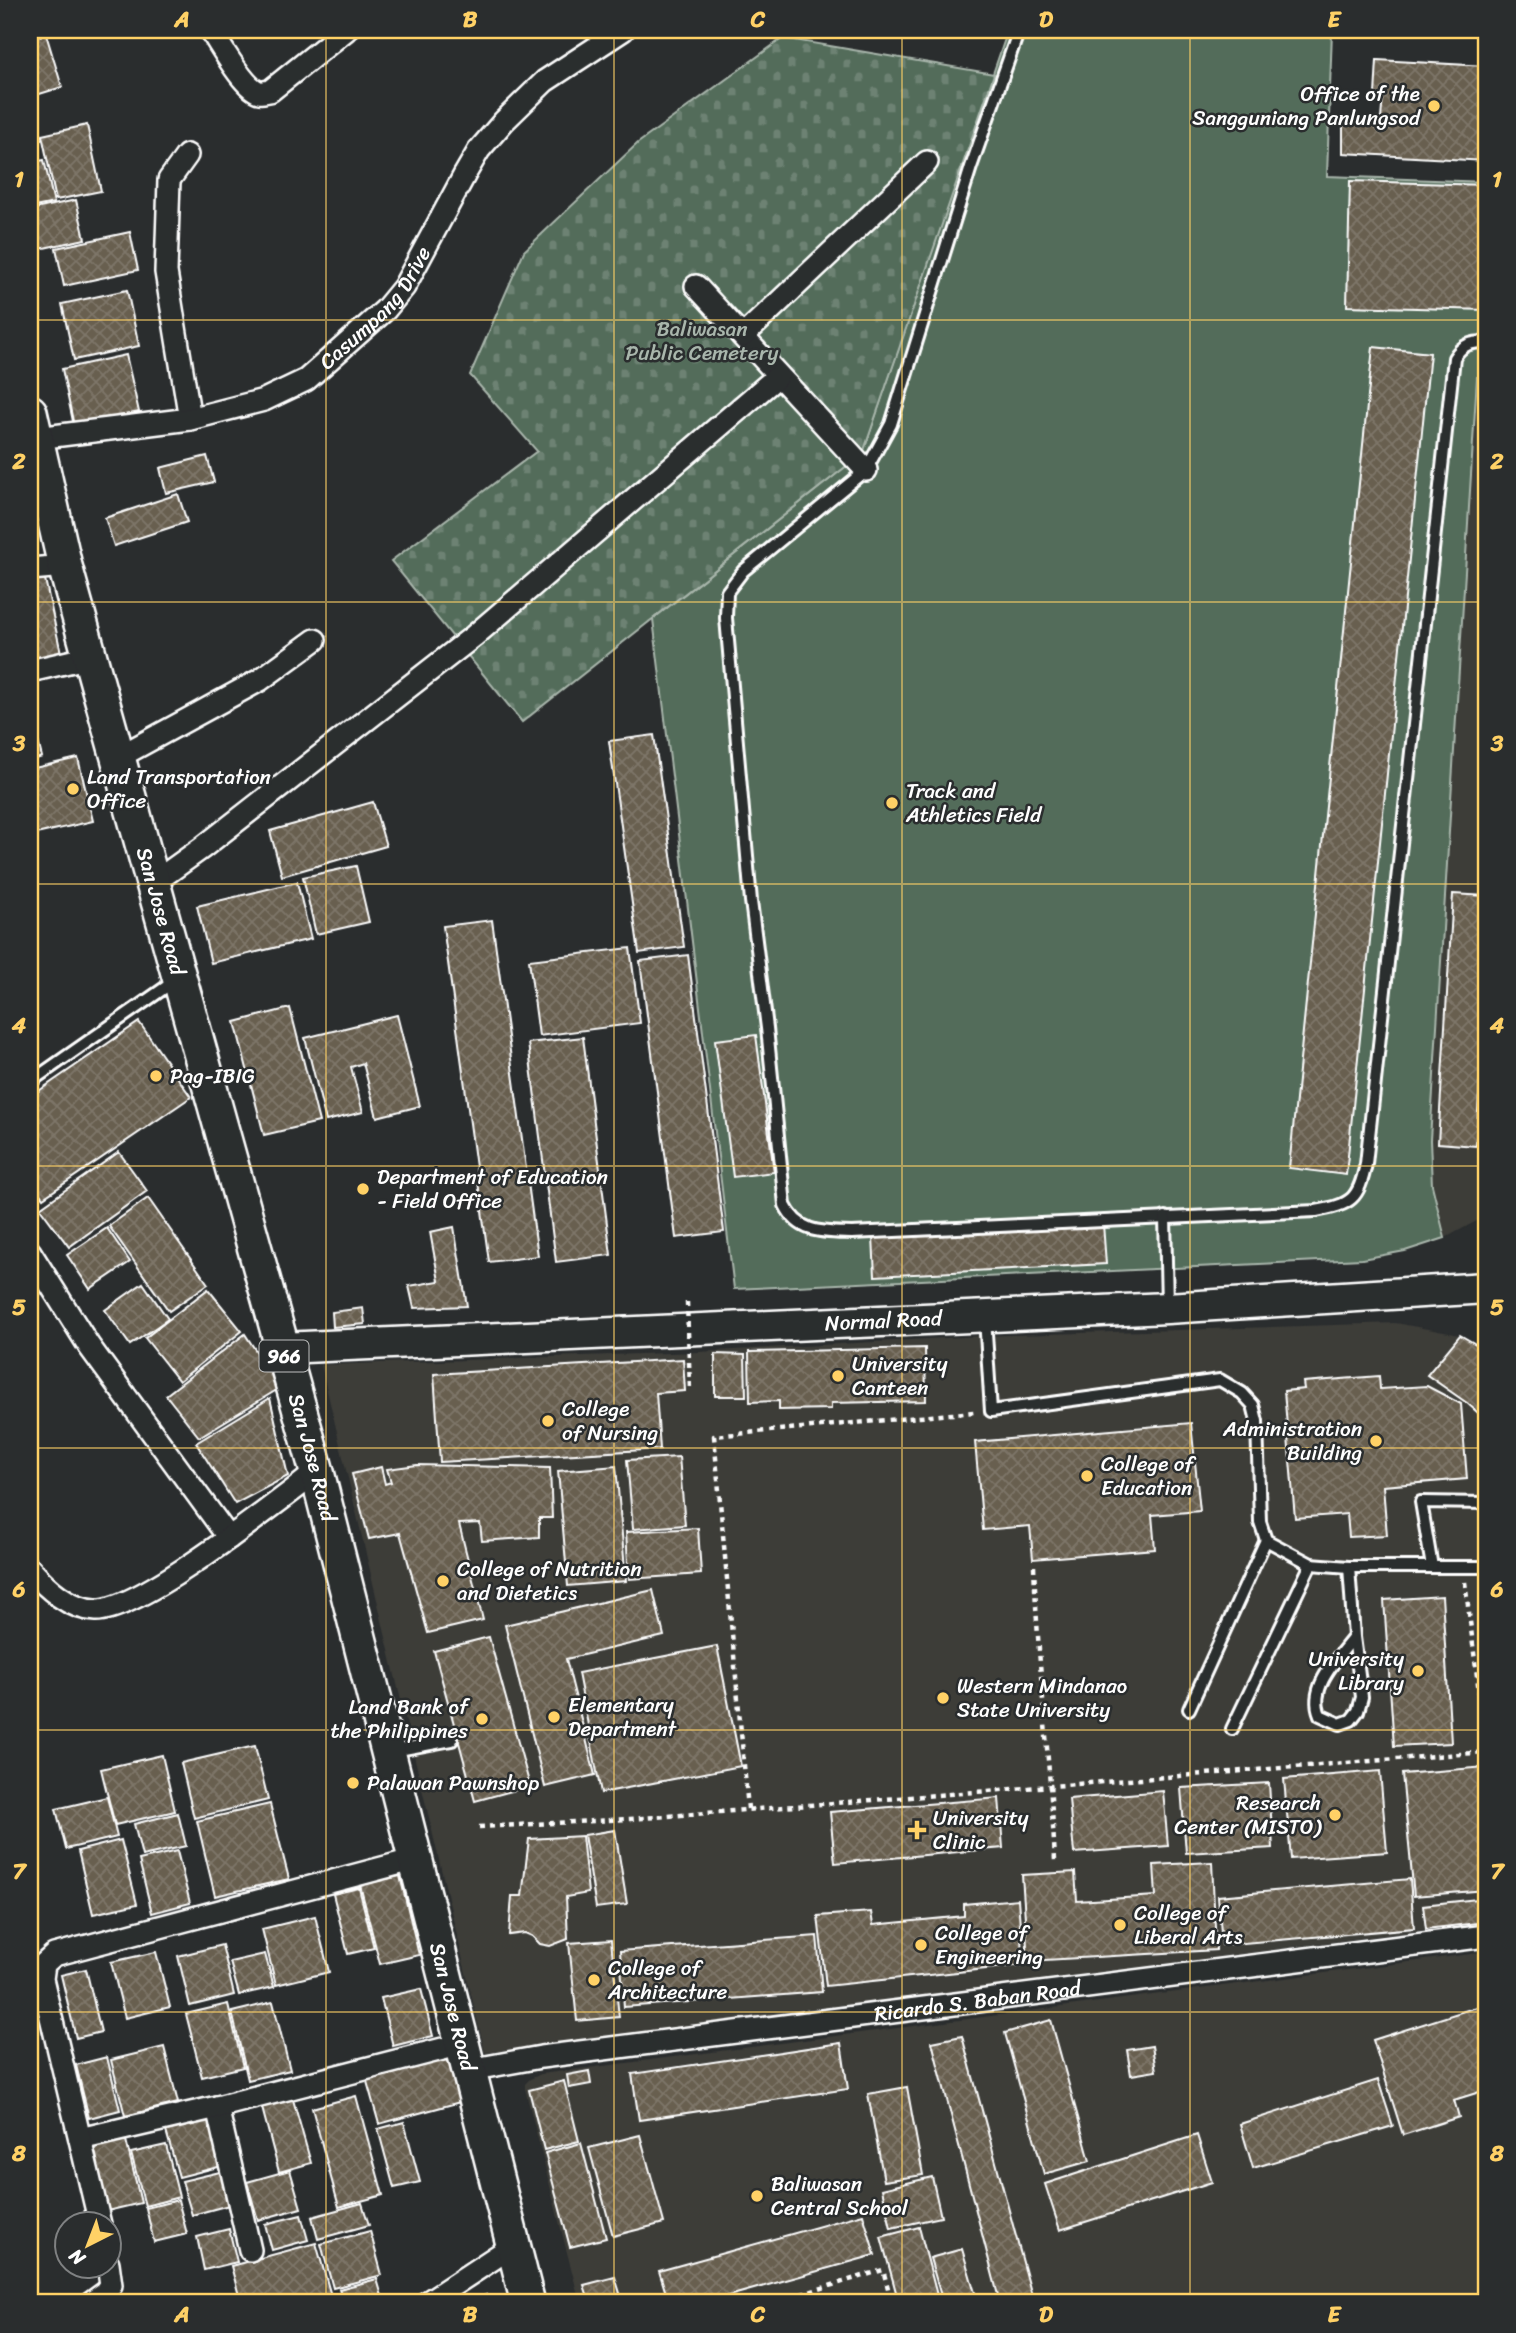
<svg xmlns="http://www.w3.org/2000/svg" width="1516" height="2333" viewBox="0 0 1516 2333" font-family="Sriracha,sans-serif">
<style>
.built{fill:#3c3c38}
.grass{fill:#536c5a;stroke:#a9b6ac;stroke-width:2}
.cemetery{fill:url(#cemetery-stones);stroke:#a9b6ac;stroke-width:2}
.building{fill:url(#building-cross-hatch);stroke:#fff;stroke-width:2}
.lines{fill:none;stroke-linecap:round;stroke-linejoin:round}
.lane-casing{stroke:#fff;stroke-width:16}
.street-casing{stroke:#fff;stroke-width:26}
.secondary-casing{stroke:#fff;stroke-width:35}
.primary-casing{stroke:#fff;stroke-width:38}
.path{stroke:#fff;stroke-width:4.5;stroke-dasharray:5 5;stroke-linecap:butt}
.lane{stroke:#2a2d2e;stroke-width:10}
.street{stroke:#2a2d2e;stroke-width:21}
.secondary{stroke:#2a2d2e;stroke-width:30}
.primary{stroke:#2a2d2e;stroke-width:33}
.path-bridge{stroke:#fff;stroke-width:4.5;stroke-dasharray:5 5;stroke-linecap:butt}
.grid{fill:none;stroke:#ffd166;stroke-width:2;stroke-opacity:0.55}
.poi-dot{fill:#ffd166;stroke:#2a2d2e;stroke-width:2.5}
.labels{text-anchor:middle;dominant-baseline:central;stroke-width:5;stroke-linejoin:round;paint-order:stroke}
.shield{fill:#2a2d2e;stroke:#bfc0c0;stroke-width:2}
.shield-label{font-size:19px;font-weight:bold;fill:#fff}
.poi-label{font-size:21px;fill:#fff;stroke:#2a2d2e;text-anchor:start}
.street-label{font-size:21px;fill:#fff;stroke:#2a2d2e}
.park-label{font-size:21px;fill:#a9b6ac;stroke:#2a2d2e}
.neatline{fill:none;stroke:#ffd166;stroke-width:2.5}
.grid-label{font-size:23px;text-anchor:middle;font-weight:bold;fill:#ffd166}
</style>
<defs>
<pattern id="cemetery-stones" width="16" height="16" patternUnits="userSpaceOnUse" patternTransform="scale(1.75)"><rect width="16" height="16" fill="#536c5a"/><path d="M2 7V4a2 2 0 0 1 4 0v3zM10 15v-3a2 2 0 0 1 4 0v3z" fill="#6d8273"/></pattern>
<pattern id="building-cross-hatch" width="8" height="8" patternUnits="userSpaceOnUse" patternTransform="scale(1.75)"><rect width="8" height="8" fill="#675e4f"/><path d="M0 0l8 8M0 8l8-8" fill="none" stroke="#7e7669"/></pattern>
</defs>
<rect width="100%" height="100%" fill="#2a2d2e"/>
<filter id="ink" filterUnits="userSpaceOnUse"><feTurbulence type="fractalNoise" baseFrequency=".0143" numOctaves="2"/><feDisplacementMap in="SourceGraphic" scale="14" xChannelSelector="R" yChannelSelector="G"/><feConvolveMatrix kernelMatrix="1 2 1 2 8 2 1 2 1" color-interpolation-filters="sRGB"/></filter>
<g filter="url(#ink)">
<!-- built -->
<g class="built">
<polygon points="1477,376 1486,377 1486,1216 1445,1238 1432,1185 1430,1140"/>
<polygon points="1396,1323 1460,1335 1486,1350 1486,1922 485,2053 321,1365 698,1352 981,1336"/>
<polygon points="1486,1952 1486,2303 580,2303 525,2089 525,2084 530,2079 541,2074"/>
</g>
<!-- grass -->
<polygon class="grass" points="1008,30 1332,30 1327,176 1486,182 1486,377 1477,377 1430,1140 1432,1185 1445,1238 1405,1251 1362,1259 734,1289 653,619 863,453"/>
<!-- cemetery -->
<polygon class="cemetery" points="783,38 994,74 863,453 522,722 391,561 537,451 470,375 524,251 638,143"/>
<!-- building -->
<g class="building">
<polygon points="46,34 62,87 30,97 30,39"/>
<polygon points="1377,60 1486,66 1486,161 1343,153 1343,117 1381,119 1383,95 1375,95"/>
<polygon points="30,101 32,101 41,140 30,143"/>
<polygon points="87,125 101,191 56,200 42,135"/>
<polygon points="44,160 54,203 30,208 30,163"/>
<polygon points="1350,181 1486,185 1486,310 1347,306"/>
<polygon points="76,200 85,239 30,251 30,210"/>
<polygon points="130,232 138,270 64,286 56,248"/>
<polygon points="127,290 139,346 74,360 62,304"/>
<polygon points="1373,347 1430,353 1346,1175 1289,1168"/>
<polygon points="126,355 139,412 74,426 62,369"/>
<polygon points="207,456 214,482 166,493 160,468"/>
<polygon points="178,494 187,522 114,546 105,518"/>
<polygon points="43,570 61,653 30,660 30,573"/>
<polygon points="30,710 42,757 30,761"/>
<polygon points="654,735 684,947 639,953 609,741"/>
<polygon points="78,758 93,821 36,834 30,809 30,769"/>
<polygon points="373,802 386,846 282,876 270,831"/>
<polygon points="356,866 369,922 316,934 303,877"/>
<polygon points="297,882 311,939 211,963 197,906"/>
<polygon points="1453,894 1486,896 1486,976 1476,1146 1438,1143"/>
<polygon points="492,920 538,1256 489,1262 443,926"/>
<polygon points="630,948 640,1023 539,1036 529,960"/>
<polygon points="688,955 724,1232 676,1238 640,961"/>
<polygon points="290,1008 319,1122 264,1135 235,1022"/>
<polygon points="397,1015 420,1106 377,1117 363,1063 351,1067 363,1112 326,1121 305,1038"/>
<polygon points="139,1022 191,1097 43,1198 30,1179 30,1097"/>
<polygon points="756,1035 774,1172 733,1177 715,1040"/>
<polygon points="583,1037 611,1255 556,1262 528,1043"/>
<polygon points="119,1152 147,1191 69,1247 40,1208"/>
<polygon points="148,1198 208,1284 169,1311 109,1226"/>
<polygon points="1103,1224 1106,1264 875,1276 873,1237"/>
<polygon points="454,1227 467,1306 414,1308 409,1286 439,1281 430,1232"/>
<polygon points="107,1228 130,1262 90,1289 67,1255"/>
<polygon points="143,1283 168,1319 130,1345 105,1310"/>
<polygon points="208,1289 242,1331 179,1381 145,1338"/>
<polygon points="363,1308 365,1324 333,1327 332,1312"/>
<polygon points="245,1334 280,1388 199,1437 166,1395"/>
<polygon points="1460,1335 1486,1350 1486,1420 1467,1403 1427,1375"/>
<polygon points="925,1348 926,1401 831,1403 831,1409 779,1410 779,1401 750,1402 749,1352"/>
<polygon points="715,1354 745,1355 746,1396 715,1396"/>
<polygon points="683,1359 685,1391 656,1393 660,1449 440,1462 434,1374"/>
<polygon points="1379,1376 1380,1389 1427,1386 1461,1404 1467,1479 1383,1486 1387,1535 1349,1537 1347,1514 1295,1518 1284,1391 1304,1389 1303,1382"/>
<polygon points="270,1398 288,1476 235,1504 196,1443"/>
<polygon points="1191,1423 1200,1511 1152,1515 1155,1549 1033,1559 1030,1526 983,1530 975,1442"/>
<polygon points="679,1457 685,1525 633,1529 627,1460"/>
<polygon points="417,1465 550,1468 552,1518 539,1518 539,1537 482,1541 480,1523 459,1524 483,1620 428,1633 400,1533 369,1539 352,1474 381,1467 385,1484 391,1482 387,1469"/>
<polygon points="616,1466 626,1581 568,1586 558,1471"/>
<polygon points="698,1528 701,1574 629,1579 626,1532"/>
<polygon points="653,1590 664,1636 566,1659 595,1775 545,1787 505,1625"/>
<polygon points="1442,1596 1451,1743 1394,1746 1384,1600"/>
<polygon points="489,1637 530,1786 475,1801 434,1651"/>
<polygon points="717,1646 741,1766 601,1793 578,1673"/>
<polygon points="255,1746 268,1800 194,1818 181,1763"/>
<polygon points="162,1755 175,1811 115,1825 101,1769"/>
<polygon points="1486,1767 1486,1890 1414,1896 1402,1774"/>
<polygon points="1380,1771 1387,1852 1291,1859 1284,1779"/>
<polygon points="1269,1783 1273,1848 1186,1853 1181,1788"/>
<polygon points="1163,1791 1168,1846 1074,1853 1069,1799"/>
<polygon points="107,1797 117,1837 66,1849 56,1809"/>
<polygon points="999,1798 1003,1848 835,1863 830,1812"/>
<polygon points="270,1804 289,1879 215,1896 197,1821"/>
<polygon points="178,1813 186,1846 142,1856 134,1824"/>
<polygon points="615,1830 627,1904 596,1908 584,1835"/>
<polygon points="582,1836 588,1893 566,1897 568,1939 550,1946 540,1944 532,1936 525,1933 509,1935 512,1896 522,1896 529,1839"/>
<polygon points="121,1840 137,1904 93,1914 78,1851"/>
<polygon points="177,1851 190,1903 152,1913 139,1860"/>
<polygon points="1212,1862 1216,1950 1028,1961 1022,1875 1075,1872 1077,1901 1156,1896 1154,1865"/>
<polygon points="400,1876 419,1955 380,1964 360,1885"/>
<polygon points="1410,1879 1414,1928 1222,1945 1218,1896"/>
<polygon points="359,1888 374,1948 348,1954 333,1894"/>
<polygon points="1486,1898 1486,1922 1426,1929 1423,1905"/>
<polygon points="1018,1899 1023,1965 826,1986 818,1916 871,1912 873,1925 964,1916 964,1904"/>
<polygon points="315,1916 329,1972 276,1985 262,1929"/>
<polygon points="817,1936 822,1992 624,2007 620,1951"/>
<polygon points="611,1940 619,2017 577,2021 569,1943"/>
<polygon points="222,1945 234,1995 190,2006 178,1956"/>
<polygon points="156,1952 170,2007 125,2018 111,1962"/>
<polygon points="265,1954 274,1987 239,1995 230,1962"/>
<polygon points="86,1969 101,2032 76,2038 61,1975"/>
<polygon points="421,1989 433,2036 393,2046 381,1998"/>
<polygon points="273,2002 290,2070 248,2080 232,2012"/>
<polygon points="228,2004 243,2067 202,2077 186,2014"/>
<polygon points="1486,2004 1486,2090 1454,2100 1459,2117 1403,2135 1373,2040"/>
<polygon points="1051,2020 1090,2161 1044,2174 1005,2033"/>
<polygon points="962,2036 1032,2296 1000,2303 932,2042"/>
<polygon points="841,2043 848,2089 639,2120 632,2074"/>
<polygon points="1152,2046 1156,2071 1131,2075 1127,2050"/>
<polygon points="164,2047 178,2103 125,2116 111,2060"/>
<polygon points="447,2056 460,2102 379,2124 366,2078"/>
<polygon points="107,2057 120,2110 89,2118 76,2065"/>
<polygon points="589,2071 591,2084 569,2088 567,2075"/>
<polygon points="1378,2080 1393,2126 1253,2168 1240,2124"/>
<polygon points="564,2081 579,2141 544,2150 529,2090"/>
<polygon points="907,2087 923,2175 884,2181 868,2094"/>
<polygon points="292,2096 311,2163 279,2172 261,2104"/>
<polygon points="356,2096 383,2195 339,2207 312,2108"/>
<polygon points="209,2120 222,2166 179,2177 166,2131"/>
<polygon points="404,2122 420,2182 394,2188 378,2129"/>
<polygon points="640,2135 664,2223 613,2236 589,2148"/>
<polygon points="1197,2135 1212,2182 1060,2230 1045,2184"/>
<polygon points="125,2136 141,2203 107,2211 91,2143"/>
<polygon points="581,2143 606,2238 570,2247 545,2153"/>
<polygon points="166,2145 179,2197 145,2206 131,2153"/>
<polygon points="290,2170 301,2208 258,2220 247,2182"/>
<polygon points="220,2172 229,2205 192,2215 182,2181"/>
<polygon points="932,2177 941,2217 891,2228 882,2189"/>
<polygon points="178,2200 187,2234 154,2242 146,2208"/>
<polygon points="362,2203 369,2225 318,2239 312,2217"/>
<polygon points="863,2214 875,2255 704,2303 669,2303 659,2271"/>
<polygon points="301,2215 308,2240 272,2250 265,2224"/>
<polygon points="919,2227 939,2303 899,2303 881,2237"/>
<polygon points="229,2229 237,2262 204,2270 197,2237"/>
<polygon points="370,2231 382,2275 333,2288 321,2244"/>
<polygon points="316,2243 333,2303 241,2303 231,2266"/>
<polygon points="962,2249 978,2303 943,2303 930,2258"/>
<polygon points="615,2277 623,2303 590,2303 584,2285"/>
<polygon points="377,2279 384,2303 343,2303 339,2289"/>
<polygon points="486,2295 488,2303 469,2303"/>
<polygon points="235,2296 237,2303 206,2303"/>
</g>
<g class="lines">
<!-- lane casing -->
<g class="lane-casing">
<g id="lane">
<path d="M1019,30L971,167L891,424L866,470L743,571L727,592L726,618L751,901L767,1028L785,1205C799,1234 823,1232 852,1233L1316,1211C1352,1204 1358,1200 1366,1164L1454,358C1462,344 1472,342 1486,342"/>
<polyline points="30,1082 176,980"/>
<polyline points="1165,1217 1167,1305"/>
<polyline points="985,1318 991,1411 1220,1380 1242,1393 1253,1405 1257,1421 1260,1522 1266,1540 1311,1564 1349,1567 1486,1567"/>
<path d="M1349,1567L1354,1637L1362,1697L1358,1711L1351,1720L1340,1724L1320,1715C1308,1687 1337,1659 1354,1637"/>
<polyline points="1432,1567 1421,1502 1486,1503"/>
<polyline points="1189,1709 1266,1540"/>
<polyline points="1232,1729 1311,1564"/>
<polyline points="393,1751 452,1740"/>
</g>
</g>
<!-- street casing -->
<g class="street-casing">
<g id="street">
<path d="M210,30C220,44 243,87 259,92C263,93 266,91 270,91L346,30"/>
<polyline points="187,155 169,180 166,272 190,419"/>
<polyline points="696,286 866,470"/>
<polyline points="743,336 927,162"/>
<path id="s1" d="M37,438L190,419L264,400L306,380L385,310L404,287L465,174L479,150L504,121L545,81L623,30"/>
<polyline points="30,569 65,566"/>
<polyline points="30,671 90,657"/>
<polyline points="117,758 260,680 315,640"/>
<polyline points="152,884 202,848 474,636 778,376"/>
<polyline points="30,1252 89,1346 229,1538"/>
<path d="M30,1569C47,1588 69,1609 96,1610C141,1611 277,1502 317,1472"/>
<path id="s2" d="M469,2070L541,2057L1486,1936"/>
<polyline points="217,2107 250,2250"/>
<polyline points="80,2139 217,2107 462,2044"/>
<polyline points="100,2224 42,1979 44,1964 54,1955 416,1859"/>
<polyline points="91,2303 106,2292 111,2285 108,2263"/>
<polyline points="426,2303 514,2245"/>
</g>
</g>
<!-- secondary casing -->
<g class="secondary-casing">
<g id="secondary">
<path id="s3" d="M282,1348L1167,1308L1486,1288"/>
</g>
</g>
<!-- primary casing -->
<g class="primary-casing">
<g id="primary">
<path id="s4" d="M30,412L65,566L90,657L317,1472L528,2303"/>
</g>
</g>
<!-- path -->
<g class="path">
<path d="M1034,1566C1038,1665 1050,1762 1055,1861"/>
<polyline points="1465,1582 1486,1747"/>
<polyline points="748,1809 714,1436 974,1412"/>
<polyline points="479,1827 630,1819 1486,1752"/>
<polyline points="772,2303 883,2270 892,2303"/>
</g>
<!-- lane -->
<use href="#lane" class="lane"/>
<!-- street -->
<use href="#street" class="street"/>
<!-- secondary -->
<use href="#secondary" class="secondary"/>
<!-- primary -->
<use href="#primary" class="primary"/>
<!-- path-bridge -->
<polyline class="path-bridge" points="687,1302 690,1391"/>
</g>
</g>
<!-- grid -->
<path class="grid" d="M326,30V2303M614,30V2303M902,30V2303M1190,30V2303M30,320H1486M30,602H1486M30,884H1486M30,1166H1486M30,1448H1486M30,1730H1486M30,2012H1486"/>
<!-- markers -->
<g class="poi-dot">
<circle cx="1434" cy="106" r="7"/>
<circle cx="73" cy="789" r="7"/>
<circle cx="892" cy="803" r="7"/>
<circle cx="156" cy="1076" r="7"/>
<circle cx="363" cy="1189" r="7"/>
<circle cx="838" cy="1376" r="7"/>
<circle cx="548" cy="1421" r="7"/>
<circle cx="1376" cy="1441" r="7"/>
<circle cx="1087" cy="1476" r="7"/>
<circle cx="443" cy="1581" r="7"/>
<circle cx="1418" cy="1671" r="7"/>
<circle cx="943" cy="1698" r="7"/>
<circle cx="554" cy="1717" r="7"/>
<circle cx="482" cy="1719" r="7"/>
<circle cx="353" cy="1783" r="7"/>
<circle cx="1335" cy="1815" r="7"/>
<path d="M913.5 1819.5h7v7h7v7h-7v7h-7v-7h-7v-7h7z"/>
<circle cx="1120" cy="1925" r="7"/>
<circle cx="921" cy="1945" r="7"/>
<circle cx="594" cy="1980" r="7"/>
<circle cx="757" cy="2196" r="7"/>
</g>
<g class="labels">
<!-- shield labels -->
<rect class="shield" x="259.5" y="1340.5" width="49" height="31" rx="5"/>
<g class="shield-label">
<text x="284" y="1356">966</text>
</g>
<!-- poi labels -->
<g class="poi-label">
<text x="1420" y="94" text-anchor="end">Office of the<tspan x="1420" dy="24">Sangguniang Panlungsod</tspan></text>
<text x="87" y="777">Land Transportation<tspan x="87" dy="24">Office</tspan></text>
<text x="906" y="791">Track and<tspan x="906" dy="24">Athletics Field</tspan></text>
<text x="170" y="1076">Pag-IBIG</text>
<text x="377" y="1177">Department of Education<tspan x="377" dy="24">- Field Office</tspan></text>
<text x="852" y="1364">University<tspan x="852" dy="24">Canteen</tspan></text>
<text x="562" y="1409">College<tspan x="562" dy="24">of Nursing</tspan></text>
<text x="1362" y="1429" text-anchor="end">Administration<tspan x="1362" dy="24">Building</tspan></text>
<text x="1101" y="1464">College of<tspan x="1101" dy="24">Education</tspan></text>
<text x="457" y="1569">College of Nutrition<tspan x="457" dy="24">and Dietetics</tspan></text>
<text x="1404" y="1659" text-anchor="end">University<tspan x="1404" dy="24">Library</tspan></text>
<text x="957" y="1686">Western Mindanao<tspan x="957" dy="24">State University</tspan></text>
<text x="568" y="1705">Elementary<tspan x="568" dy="24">Department</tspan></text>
<text x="468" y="1707" text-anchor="end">Land Bank of<tspan x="468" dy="24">the Philippines</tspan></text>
<text x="367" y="1783">Palawan Pawnshop</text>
<text x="1321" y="1803" text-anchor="end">Research<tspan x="1321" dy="24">Center (MISTO)</tspan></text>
<text x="933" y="1818">University<tspan x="933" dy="24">Clinic</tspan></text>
<text x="1134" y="1913">College of<tspan x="1134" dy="24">Liberal Arts</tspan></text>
<text x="935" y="1933">College of<tspan x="935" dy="24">Engineering</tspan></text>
<text x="608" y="1968">College of<tspan x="608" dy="24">Architecture</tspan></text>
<text x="771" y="2184">Baliwasan<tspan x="771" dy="24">Central School</tspan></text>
</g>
<!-- street labels -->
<g class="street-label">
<text stroke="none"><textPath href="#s1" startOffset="378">Casumpang Drive</textPath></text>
<text stroke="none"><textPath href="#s4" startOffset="516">San Jose Road</textPath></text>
<text stroke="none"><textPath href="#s3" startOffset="602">Normal Road</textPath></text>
<text stroke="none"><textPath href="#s4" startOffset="1083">San Jose Road</textPath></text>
<text stroke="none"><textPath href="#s2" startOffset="513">Ricardo S. Baban Road</textPath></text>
<text stroke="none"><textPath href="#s4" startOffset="1650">San Jose Road</textPath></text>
</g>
<!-- park labels -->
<g class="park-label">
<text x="702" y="329">Baliwasan<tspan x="702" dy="24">Public Cemetery</tspan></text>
</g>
</g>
<!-- margin -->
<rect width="1516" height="2333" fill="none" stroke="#2a2d2e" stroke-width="77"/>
<!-- north arrow -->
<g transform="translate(88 2245) rotate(222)"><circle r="33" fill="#2a2d2e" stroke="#7f8182" stroke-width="2"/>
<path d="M0-5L12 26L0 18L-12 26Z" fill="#ffd166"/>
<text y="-10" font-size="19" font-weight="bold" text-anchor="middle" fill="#ffffff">N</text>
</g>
<rect x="38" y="38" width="1440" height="2256" class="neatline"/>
<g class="grid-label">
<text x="182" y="27">A</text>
<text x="470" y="27">B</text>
<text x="758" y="27">C</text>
<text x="1046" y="27">D</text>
<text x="1334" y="27">E</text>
<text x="19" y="187">1</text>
<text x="1497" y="187">1</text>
<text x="19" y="469">2</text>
<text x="1497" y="469">2</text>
<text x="19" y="751">3</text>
<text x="1497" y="751">3</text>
<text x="19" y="1033">4</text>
<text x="1497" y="1033">4</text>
<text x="19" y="1315">5</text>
<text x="1497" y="1315">5</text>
<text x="19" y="1597">6</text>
<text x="1497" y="1597">6</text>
<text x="19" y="1879">7</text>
<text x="1497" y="1879">7</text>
<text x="19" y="2161">8</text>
<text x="1497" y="2161">8</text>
<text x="182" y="2322">A</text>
<text x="470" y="2322">B</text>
<text x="758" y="2322">C</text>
<text x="1046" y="2322">D</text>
<text x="1334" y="2322">E</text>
</g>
</svg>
